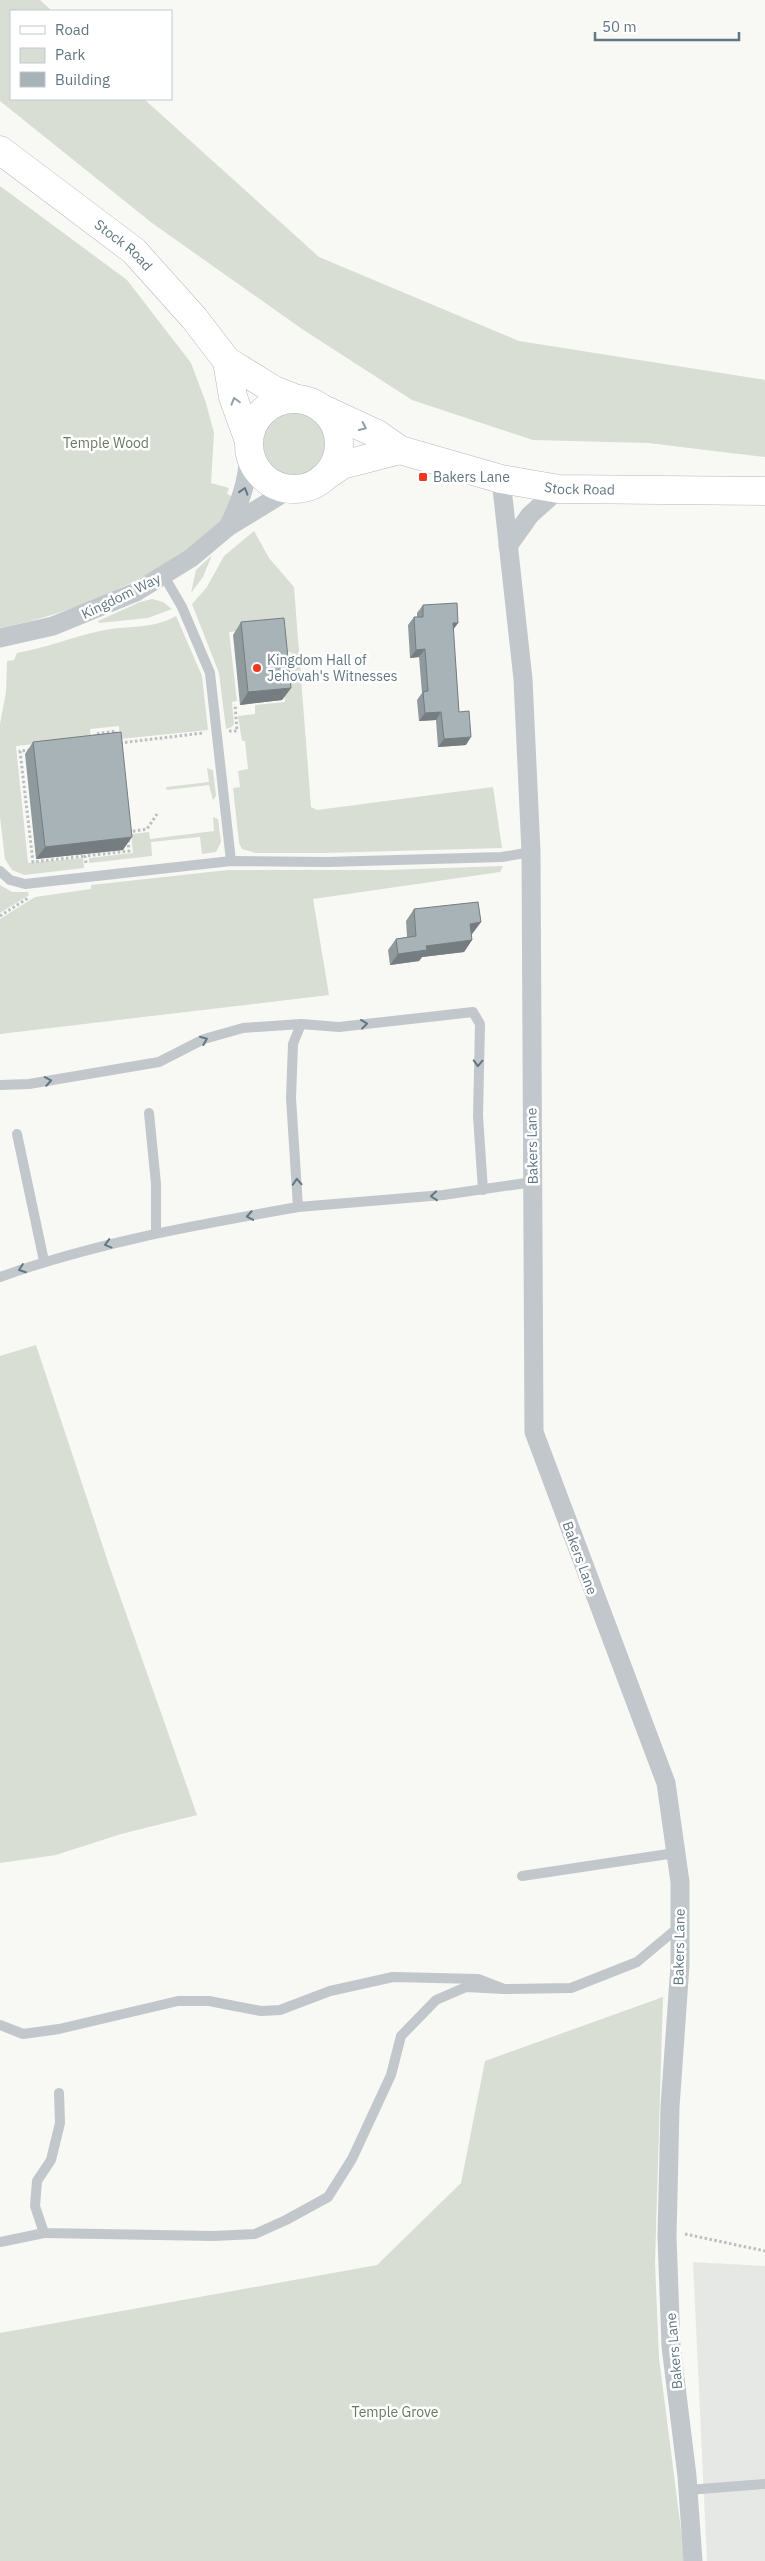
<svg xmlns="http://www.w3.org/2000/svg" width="765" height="2561" viewBox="0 0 765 2561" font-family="'IBM Plex Sans',sans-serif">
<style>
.built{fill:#e6e8e6}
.green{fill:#d8ded4}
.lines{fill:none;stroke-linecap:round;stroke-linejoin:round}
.secondary-casing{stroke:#b3bbbf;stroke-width:29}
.path{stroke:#bbbfc1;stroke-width:3;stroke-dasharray:2.5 2.5;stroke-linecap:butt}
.lane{stroke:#c1c7ca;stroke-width:10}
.street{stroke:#c1c7ca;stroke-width:19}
.secondary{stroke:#fff;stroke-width:28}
.wall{fill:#909a9d}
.shaded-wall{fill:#757d80}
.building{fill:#a7b3b7;stroke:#757d80}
.oneway{stroke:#90a0a8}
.oneway2{stroke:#617782}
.poi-dot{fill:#ee3920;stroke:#fff;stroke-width:2}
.labels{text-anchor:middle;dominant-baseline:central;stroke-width:5;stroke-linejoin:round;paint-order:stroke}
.street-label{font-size:14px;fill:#617782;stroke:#fff}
.park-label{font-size:14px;fill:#687a61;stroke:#fff}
.poi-label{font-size:14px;fill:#617782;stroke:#fff;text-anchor:start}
</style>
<rect width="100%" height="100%" fill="#f8f8f5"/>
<!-- built -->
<polygon class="built" points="693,2262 765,2266 765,2561 707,2561"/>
<!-- green -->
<g class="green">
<polygon points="0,0 40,0 52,11 11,11 11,99 144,99 319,257 519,341 765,380 765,457 648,443 533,440 412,400 302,329 152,223 0,101"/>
<path d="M0,186L127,280L191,363L206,403L214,433L211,483L229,488L227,494L235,498C231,505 227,514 221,521C206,538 186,551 167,563C114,595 60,616 0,628Z"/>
<circle cx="294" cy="444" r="34"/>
<polygon points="254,531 269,558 294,587 311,807 317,810 493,787 502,848 323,853 256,853 242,849 239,843 233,788 240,787 238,771 248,769 245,741 242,741 238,716 255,714 255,705 285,702 282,656 291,655 291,652 282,652 279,627 229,632 237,701 232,702 234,724 232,727 226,729 219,673 192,604 207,587 224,556"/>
<polygon points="212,555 203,577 191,593 196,570"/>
<polygon points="152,599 163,602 172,609 148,618 99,623 98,621 140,602"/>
<path d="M176,616L202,676L208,730L120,739L119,726L90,729L91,738L16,746L28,863L83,858L84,868L24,875L12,870L5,859L0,817V724L6,692L7,661L14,660L17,653C46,648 72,637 100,631C126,625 151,630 176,616Z"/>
<polygon points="207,768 213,770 216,796 213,800 209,785 167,790 166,787 209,782"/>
<polygon points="213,817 218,819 221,842 216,852 202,854 200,837 151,842 152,856 89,863 89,858 133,853 131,834 149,832 150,839 214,831"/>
<polygon points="503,866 500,872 313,899 329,995 0,1034 0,919 35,897 91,889 91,885 228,870 388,870"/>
<polygon points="0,885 12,892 28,892 29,895 0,913"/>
<polygon points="36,1345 110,1568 197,1815 121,1834 56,1855 0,1863 0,1356"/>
<polygon points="663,1997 655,2263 659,2358 685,2561 0,2561 0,2333 377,2265 461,2183 485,2061"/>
</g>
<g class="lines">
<!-- secondary casing -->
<g class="secondary-casing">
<g id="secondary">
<path id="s1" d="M0,150L134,251L194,318L227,361L274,390L297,399"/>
<polyline points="227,361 233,397 249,441"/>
<circle cx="294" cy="444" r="45"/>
<path id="s2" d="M323,409L377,434L400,450L501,479L559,489L765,491"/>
<polyline points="323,478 342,465 400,450"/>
</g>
</g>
<!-- path -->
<g class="path">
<polyline points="229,731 237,731 235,704"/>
<polyline points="95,737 95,734 116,731 116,735"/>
<polyline points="120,743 203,733"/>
<polyline points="30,750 20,751 33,862 85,856"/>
<polyline points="128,832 147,829 157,814"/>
<polyline points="86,863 85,856 129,851 128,839"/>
<polyline points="0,916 28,898"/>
<polyline points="685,2234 765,2251"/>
</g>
<!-- lane -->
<g class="lane">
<polyline points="164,576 182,607 210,673 231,861"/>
<polyline points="0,871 10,880 25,884 231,861 327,862 502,857 531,852"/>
<polyline points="301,1024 293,1044 291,1098 298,1207 443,1195 533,1182"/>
<polyline points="0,1085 29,1084 159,1062 204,1039 243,1028 301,1024 339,1027 473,1012 480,1024 478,1116 483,1190"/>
<polyline points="149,1113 156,1184 156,1232"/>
<polyline points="17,1134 44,1261"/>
<path d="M0,1277C97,1242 197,1225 298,1207"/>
<polyline points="522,1876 675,1853"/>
<polyline points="0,2025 23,2034 59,2029 178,2001 209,2001 261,2011 280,2010 330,1991 393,1977 478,1979 504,1989 571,1988 637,1962 680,1926"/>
<polyline points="59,2093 60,2123 51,2160 37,2181 35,2206 44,2233 214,2236 255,2234 286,2220 328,2197 352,2159 391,2075 401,2036 436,2000 466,1987 504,1989"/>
<polyline points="0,2242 44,2233"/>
<polyline points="688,2490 765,2484"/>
</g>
<!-- street -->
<g class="street">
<polyline points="501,479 523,679 531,852 534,1432 666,1783 680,1882 680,1965 670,2107 667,2237 671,2346 687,2476 693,2561"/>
<path d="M229,525C241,501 248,480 249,452"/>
<polyline points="508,546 530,515 559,489"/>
<polyline points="0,638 53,626 136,592 191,558 228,527 290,489"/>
</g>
<!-- secondary -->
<use href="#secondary" class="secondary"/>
</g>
<!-- wall -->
<g class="wall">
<polygon points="423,605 458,623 453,630 459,712 466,745 438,747 436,720 419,721 417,700 422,693 419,657 410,658 408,625 414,617 417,617 417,613"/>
<polygon points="241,622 291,688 282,700 240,705 233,635"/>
<polygon points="33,742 123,850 36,859 25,754"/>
<polygon points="414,909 481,922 472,934 471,934 472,940 464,952 422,957 419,961 390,965 388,950 396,939 407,937 406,921"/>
</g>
<!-- shaded-wall -->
<g class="shaded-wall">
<polygon points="453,623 458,623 452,631"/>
<polygon points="425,649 419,657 410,658 416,650"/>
<polygon points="291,688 282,700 240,705 248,692"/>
<polygon points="441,712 436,720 419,721 425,713"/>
<polygon points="471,737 466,745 438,747 444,739"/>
<polygon points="132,837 123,850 36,859 45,847"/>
<polygon points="481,922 472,934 462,935 470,924"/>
<polygon points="472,940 464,952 422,957 419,961 390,965 398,954 426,946"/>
</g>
<!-- building -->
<g class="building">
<polygon points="457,603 458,623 453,623 459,712 469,711 471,737 444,739 441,712 425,713 423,692 428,691 425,649 416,650 414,617 423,617 423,605"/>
<polygon points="284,618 291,688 248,692 241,622"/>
<polygon points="121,732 132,837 45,847 33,742"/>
<polygon points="478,902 481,922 470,924 472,940 426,946 427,950 398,954 396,939 416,936 414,909"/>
</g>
<!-- one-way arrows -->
<defs><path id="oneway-chevron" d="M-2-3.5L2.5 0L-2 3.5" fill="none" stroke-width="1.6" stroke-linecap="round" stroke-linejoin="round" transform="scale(1.25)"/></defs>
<g class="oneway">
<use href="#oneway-chevron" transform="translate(235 401) rotate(-106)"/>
<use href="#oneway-chevron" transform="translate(363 427) rotate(25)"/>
</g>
<g class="oneway2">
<use href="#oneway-chevron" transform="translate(244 491) rotate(-73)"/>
<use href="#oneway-chevron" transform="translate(364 1024) rotate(-7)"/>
<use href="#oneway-chevron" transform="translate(204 1040) rotate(-22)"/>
<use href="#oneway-chevron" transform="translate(478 1063) rotate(92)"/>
<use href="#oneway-chevron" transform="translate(48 1081) rotate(-10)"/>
<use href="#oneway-chevron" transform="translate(297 1182) rotate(-93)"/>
<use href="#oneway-chevron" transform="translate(434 1196) rotate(175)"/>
<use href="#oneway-chevron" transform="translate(250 1216) rotate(170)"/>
<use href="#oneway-chevron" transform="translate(108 1244) rotate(165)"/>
<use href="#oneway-chevron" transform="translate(22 1269) rotate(160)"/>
</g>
<!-- markers -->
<g class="poi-dot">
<rect x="418" y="472" width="10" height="10" rx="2.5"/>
<circle cx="257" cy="668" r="5"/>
</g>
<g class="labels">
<!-- street labels -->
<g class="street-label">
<text stroke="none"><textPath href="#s1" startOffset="156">Stock Road</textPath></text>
<text stroke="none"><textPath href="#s2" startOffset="272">Stock Road</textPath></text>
<text transform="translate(121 596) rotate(-26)">Kingdom Way</text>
<text transform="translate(532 1146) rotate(-91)">Bakers Lane</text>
<text transform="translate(580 1558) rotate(70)">Bakers Lane</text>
<text transform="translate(679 1947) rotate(-89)">Bakers Lane</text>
<text transform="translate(674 2351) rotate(-95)">Bakers Lane</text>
</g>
<!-- park labels -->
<g class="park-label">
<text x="106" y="443">Temple Wood</text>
<text x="395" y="2412">Temple Grove</text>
</g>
<!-- poi labels -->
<g class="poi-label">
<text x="433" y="477">Bakers Lane</text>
<text x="267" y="660">Kingdom Hall of<tspan x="267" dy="16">Jehovah's Witnesses</tspan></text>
</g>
</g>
<!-- legend -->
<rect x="10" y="10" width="162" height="90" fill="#ffffff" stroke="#c0c9cd"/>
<rect x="20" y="26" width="25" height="8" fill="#ffffff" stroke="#c0c9cd"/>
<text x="55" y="35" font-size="15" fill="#617782">Road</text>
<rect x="20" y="48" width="25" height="15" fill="#d8ded4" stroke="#c0c9cd"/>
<text x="55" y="60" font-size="15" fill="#617782">Park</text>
<rect x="20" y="72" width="25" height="15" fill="#a7b3b7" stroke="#c0c9cd"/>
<text x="55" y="85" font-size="15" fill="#617782">Building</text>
<!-- scale -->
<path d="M595 32v8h144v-8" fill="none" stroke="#617782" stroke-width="2.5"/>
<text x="602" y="32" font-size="15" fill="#617782" stroke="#ffffff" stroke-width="4" paint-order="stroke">50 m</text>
</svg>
